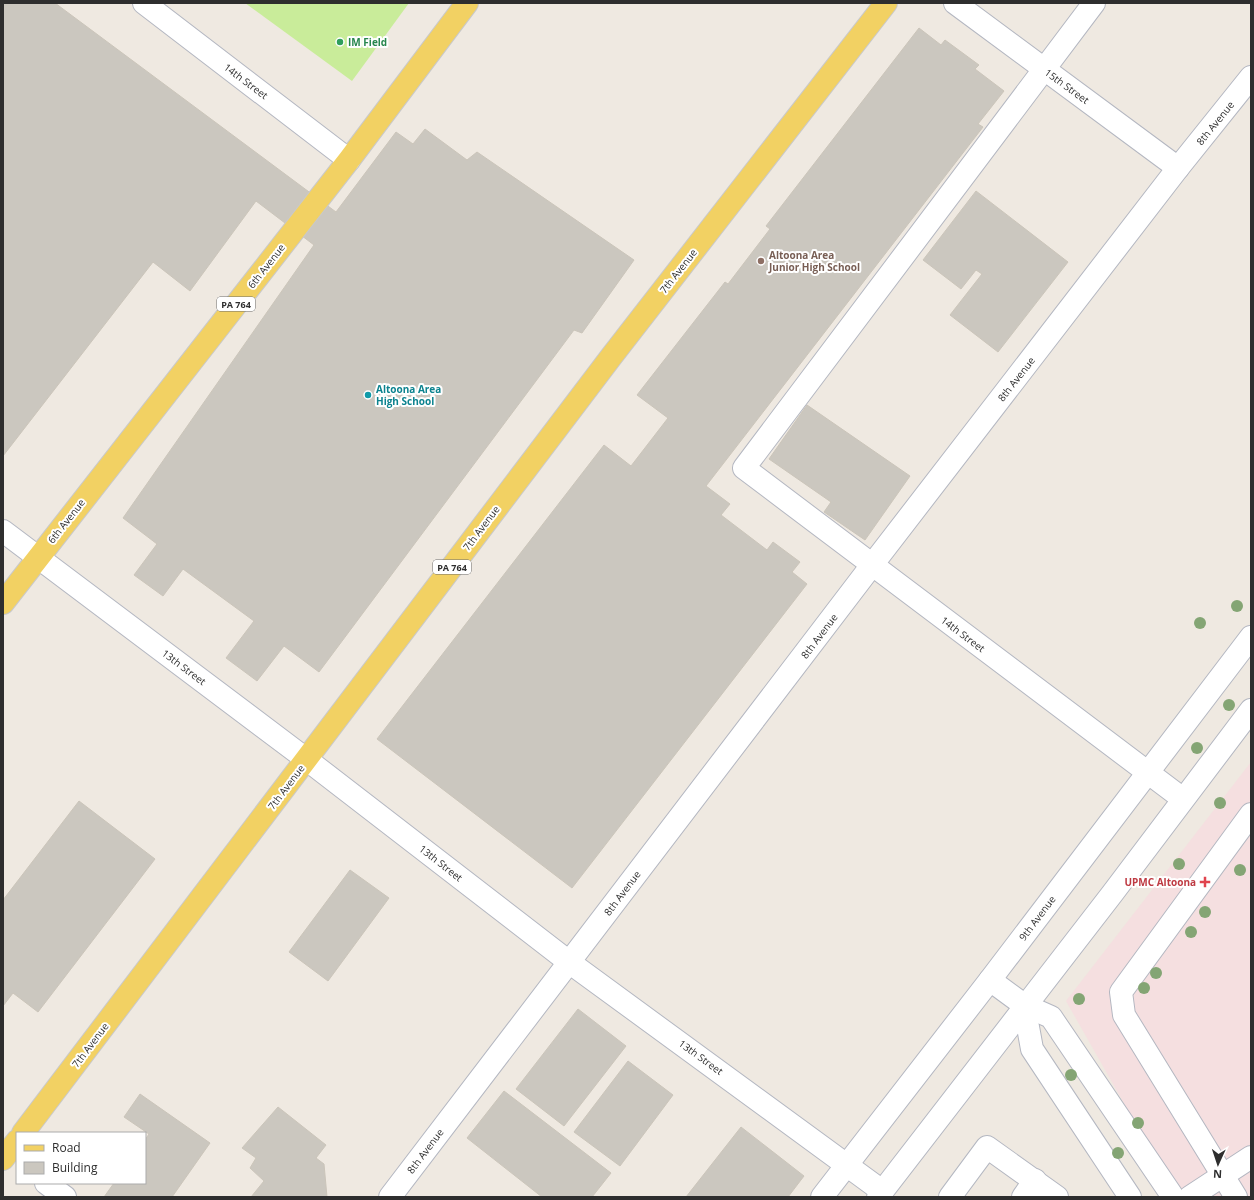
<svg xmlns="http://www.w3.org/2000/svg" width="1254" height="1200" viewBox="0 0 1254 1200" font-family="'Open Sans',sans-serif">
<style>
.medical{fill:#f5dfe0}
.pitch{fill:#c9ec9a}
.building{fill:#cbc7bf;stroke:#cbc5ba}
.lines{fill:none;stroke-linecap:round;stroke-linejoin:round}
.minor-casing{stroke:#b4b7c1;stroke-width:24}
.major-casing{stroke:#c9c9c9;stroke-width:24}
.minor{stroke:#fff;stroke-width:22}
.major{stroke:#f2d163;stroke-width:22}
.tree{fill:#84a574}
.leisure-dot{fill:#2e9e5b;stroke:#fff;stroke-width:1.5}
.education-dot{fill:#8d6e63;stroke:#fff;stroke-width:1.5}
.culture-dot{fill:#0f9aa8;stroke:#fff;stroke-width:1.5}
.health-dot{fill:#e0444e;stroke:#fff;stroke-width:1.5}
.labels{text-anchor:middle;dominant-baseline:central;stroke-width:4;stroke-linejoin:round;paint-order:stroke}
.shield{fill:#fff;stroke:#6d6d6d;stroke-width:1}
.shield-label{font-size:9px;font-weight:bold;fill:#2e2e2e}
.leisure-label{font-size:10px;font-weight:bold;fill:#27864d;stroke:#fff;text-anchor:start}
.street-label{font-size:10px;fill:#2e2e2e;stroke:#fff}
.education-label{font-size:10px;font-weight:bold;fill:#785e54;stroke:#fff;text-anchor:start}
.culture-label{font-size:10px;font-weight:bold;fill:#0d838f;stroke:#fff;text-anchor:start}
.health-label{font-size:10px;font-weight:bold;fill:#be3a42;stroke:#fff;text-anchor:end}
</style>
<rect width="100%" height="100%" fill="#efe9e1"/>
<!-- medical -->
<polygon class="medical" points="1251,762 1251,1197 1177,1197 1066,1001"/>
<!-- pitch -->
<polygon class="pitch" points="245,3 409,3 352,81"/>
<!-- building -->
<g class="building">
<polygon points="3,3 55,3 336,212 396,132 413,144 425,129 467,160 477,152 634,260 582,333 574,330 319,672 284,646 257,681 226,658 254,621 183,569 163,596 134,575 157,544 123,518 314,245 256,201 190,291 153,262 3,456"/>
<polygon points="919,28 941,45 945,40 979,65 975,69 1004,91 978,124 983,127 706,486 730,504 721,515 767,550 773,542 800,562 792,572 807,584 572,888 377,739 604,445 631,466 668,418 637,395 725,282 728,284 770,229 766,226"/>
<polygon points="976,191 1068,262 998,352 950,315 982,274 976,270 961,289 923,260"/>
<polygon points="807,405 910,476 865,540 824,512 831,502 769,459"/>
<polygon points="79,801 155,859 38,1012 13,993 3,1006 3,900"/>
<polygon points="350,870 389,898 328,981 289,952"/>
<polygon points="578,1009 626,1046 564,1126 516,1089"/>
<polygon points="628,1061 673,1095 620,1166 574,1132"/>
<polygon points="504,1091 611,1173 592,1197 542,1197 467,1138"/>
<polygon points="140,1094 210,1143 172,1197 104,1197 114,1183 145,1183 145,1140 149,1134 124,1117"/>
<polygon points="278,1107 326,1145 316,1158 324,1164 327,1197 251,1197 264,1181 250,1168 256,1158 242,1148"/>
<polygon points="741,1127 804,1176 788,1197 686,1197"/>
</g>
<g class="lines">
<!-- minor casing -->
<g class="minor-casing">
<g id="minor">
<polyline points="144,3 349,160"/>
<polyline points="955,3 1178,168"/>
<polyline points="1094,3 744,468 1183,799"/>
<polyline points="3,531 306,759 569,962 882,1191"/>
<polyline points="990,980 1024,1005 1051,1017 1173,1197"/>
<polyline points="1024,1005 1032,1049 1130,1197"/>
<polyline points="46,1183 65,1197"/>
<polyline points="390,1197 872,565 1178,168 1251,77"/>
<polyline points="822,1197 990,980 1251,637"/>
<polyline points="878,1197 1112,894 1251,710"/>
<polyline points="950,1197 987,1147 1057,1197"/>
<polyline points="1023,1197 1035,1180"/>
<polyline points="1190,1197 1251,1157"/>
<polyline points="1236,1197 1124,1015 1121,992 1251,814"/>
</g>
</g>
<!-- major casing -->
<g class="major-casing">
<g id="major">
<polyline points="3,603 349,160 467,3"/>
<polyline points="23,1133 611,357 886,3"/>
<polyline points="3,1159 17,1141"/>
</g>
</g>
<!-- minor -->
<use href="#minor" class="minor"/>
<!-- major -->
<use href="#major" class="major"/>
</g>
<!-- trees -->
<g class="tree">
<circle cx="1237" cy="606" r="6"/>
<circle cx="1200" cy="623" r="6"/>
<circle cx="1229" cy="705" r="6"/>
<circle cx="1197" cy="748" r="6"/>
<circle cx="1220" cy="803" r="6"/>
<circle cx="1179" cy="864" r="6"/>
<circle cx="1240" cy="870" r="6"/>
<circle cx="1205" cy="912" r="6"/>
<circle cx="1191" cy="932" r="6"/>
<circle cx="1156" cy="973" r="6"/>
<circle cx="1144" cy="988" r="6"/>
<circle cx="1079" cy="999" r="6"/>
<circle cx="1071" cy="1075" r="6"/>
<circle cx="1138" cy="1123" r="6"/>
<circle cx="1118" cy="1153" r="6"/>
</g>
<!-- markers -->
<circle class="leisure-dot" cx="340" cy="42" r="4"/>
<circle class="education-dot" cx="761" cy="261" r="4"/>
<circle class="culture-dot" cx="368" cy="395" r="4"/>
<path class="health-dot" d="M1203 876h4v4h4v4h-4v4h-4v-4h-4v-4h4z"/>
<g class="labels">
<!-- shield labels -->
<g class="shield">
<rect x="217" y="297" width="38" height="14" rx="3"/>
<rect x="433" y="560" width="38" height="14" rx="3"/>
</g>
<g class="shield-label">
<text x="236" y="304">PA 764</text>
<text x="452" y="567">PA 764</text>
</g>
<!-- leisure labels -->
<g class="leisure-label">
<text x="348" y="42">IM Field</text>
</g>
<!-- street labels -->
<g class="street-label">
<text transform="translate(246 81) rotate(37)">14th Street</text>
<text transform="translate(1067 86) rotate(36)">15th Street</text>
<text transform="translate(1215 123) rotate(-51)">8th Avenue</text>
<text transform="translate(266 266) rotate(-52)">6th Avenue</text>
<text transform="translate(678 271) rotate(-52)">7th Avenue</text>
<text transform="translate(1016 379) rotate(-52)">8th Avenue</text>
<text transform="translate(66 521) rotate(-52)">6th Avenue</text>
<text transform="translate(481 528) rotate(-53)">7th Avenue</text>
<text transform="translate(963 634) rotate(37)">14th Street</text>
<text transform="translate(819 636) rotate(-53)">8th Avenue</text>
<text transform="translate(184 667) rotate(37)">13th Street</text>
<text transform="translate(286 787) rotate(-53)">7th Avenue</text>
<text transform="translate(441 863) rotate(38)">13th Street</text>
<text transform="translate(622 893) rotate(-53)">8th Avenue</text>
<text transform="translate(1037 918) rotate(-53)">9th Avenue</text>
<text transform="translate(90 1045) rotate(-53)">7th Avenue</text>
<text transform="translate(701 1057) rotate(36)">13th Street</text>
<text transform="translate(425 1151) rotate(-53)">8th Avenue</text>
</g>
<!-- education labels -->
<g class="education-label">
<text x="769" y="255">Altoona Area<tspan x="769" dy="12">Junior High School</tspan></text>
</g>
<!-- culture labels -->
<g class="culture-label">
<text x="376" y="389">Altoona Area<tspan x="376" dy="12">High School</tspan></text>
</g>
<!-- health labels -->
<g class="health-label">
<text x="1196" y="882">UPMC Altoona</text>
</g>
</g>
<!-- border -->
<rect width="1254" height="1200" fill="none" stroke="#2e2e2e" stroke-width="8"/>
<!-- legend -->
<rect x="16" y="1132" width="130" height="52" fill="#ffffff" stroke="#ababab"/>
<rect x="24" y="1145" width="20" height="6" fill="#f2d163" stroke="#ababab"/>
<text x="52" y="1152" font-size="12" fill="#2e2e2e">Road</text>
<rect x="24" y="1162" width="20" height="12" fill="#cbc7bf" stroke="#ababab"/>
<text x="52" y="1172" font-size="12" fill="#2e2e2e">Building</text>
<!-- north arrow -->
<g transform="translate(1218 1164) rotate(183)" stroke="#ffffff" stroke-width="3" paint-order="stroke">
<path d="M0-3L7 15L0 10L-7 15Z" fill="#2e2e2e"/>
<text y="-6" font-size="11" font-weight="bold" text-anchor="middle" fill="#2e2e2e">N</text>
</g>
</svg>
